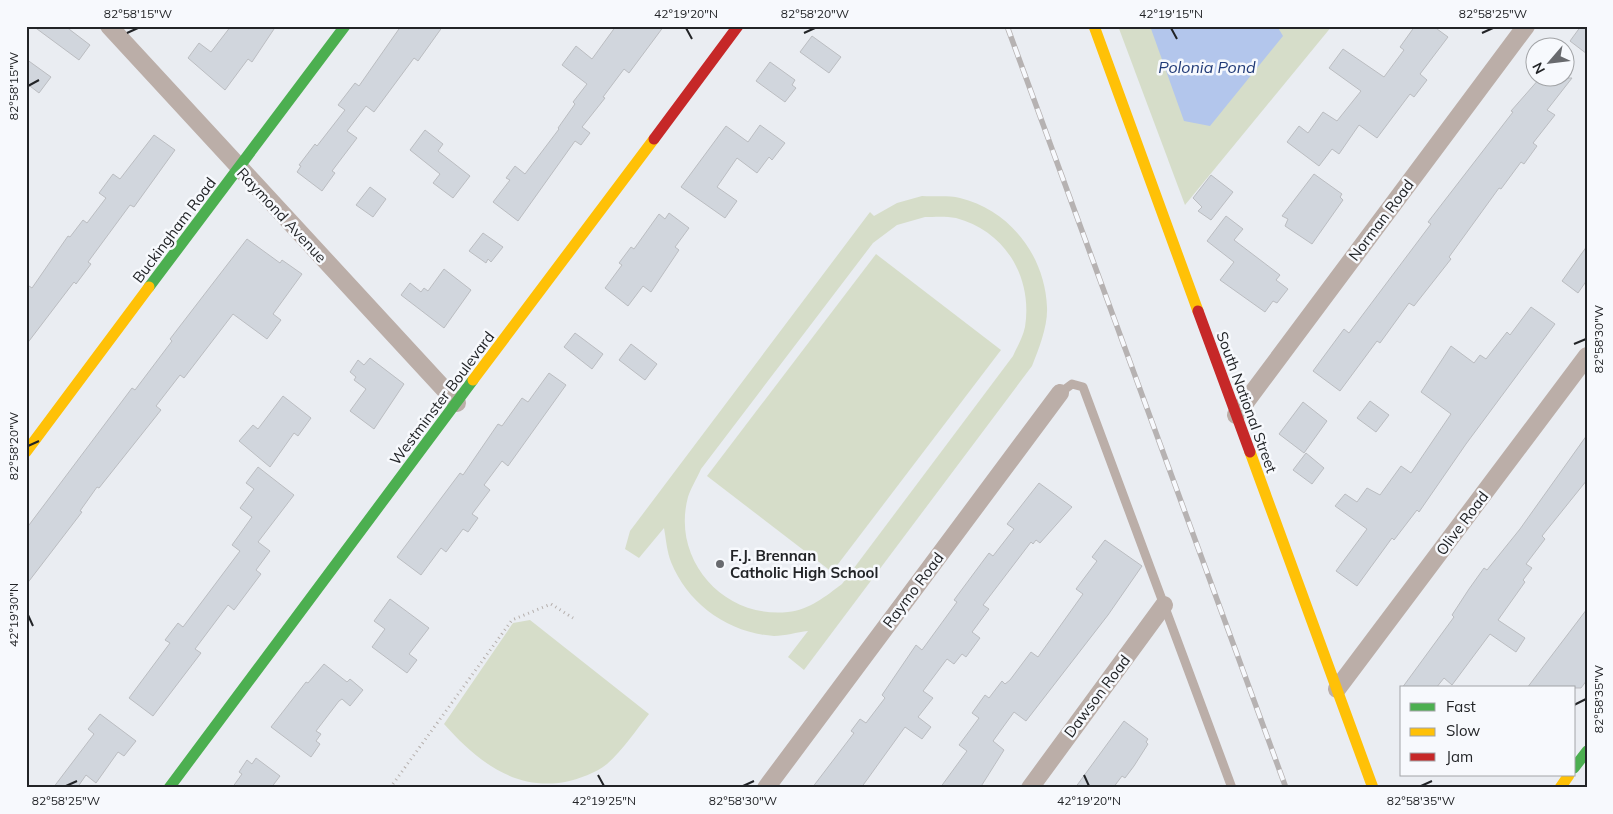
<svg xmlns="http://www.w3.org/2000/svg" width="1613" height="814" viewBox="0 0 1613 814" font-family="Mulish,sans-serif">
<style>
.green{fill:#d6ddc9;fill-rule:evenodd}
.water{fill:#b3c6ec}
.building{fill:#d1d6dd;stroke:#bbbdc1}
.lines{fill:none;stroke-linecap:round;stroke-linejoin:round}
.path{stroke:#b5afac;stroke-width:3;stroke-dasharray:1 4;stroke-linecap:butt}
.lane{stroke:#bbaea8;stroke-width:9}
.street{stroke:#bbaea8;stroke-width:18}
.fast{stroke:#4caf50;stroke-width:11}
.slow{stroke:#ffc107;stroke-width:11}
.jam{stroke:#c62828;stroke-width:11}
.rail-casing{stroke:#b6b2b2;stroke-width:5.5}
.rail{stroke:#f7f9fd;stroke-width:4;stroke-dasharray:11;stroke-linecap:butt}
.ticks{fill:none;stroke:#222427;stroke-width:2}
.poi-dot{fill:#686a6e;stroke:#f7f9fd;stroke-width:2}
.labels{text-anchor:middle;dominant-baseline:central;stroke-width:5;stroke-linejoin:round;paint-order:stroke}
.street-label{font-size:15px;fill:#222427;stroke:#f7f9fd}
.poi-label{font-size:15px;font-weight:bold;fill:#222427;stroke:#f7f9fd;text-anchor:start}
.water-label{font-size:16px;font-style:italic;fill:#203a77;stroke:#f7f9fd}
.neatline{fill:none;stroke:#222427;stroke-width:2}
.ticks-label{font-size:12px;text-anchor:middle;fill:#222427}
</style>
<rect width="100%" height="100%" fill="#eaedf2"/>
<!-- green -->
<g class="green">
<polygon points="1118,26 1332,26 1185,205"/>
<path d="M922,196C934,197 948,195 960,198C1010,210 1045,256 1047,307C1048,326 1039,348 1032,366L804,670L788,657L808,631C797,632 785,636 774,636C728,633 688,604 671,562C667,552 666,539 664,528L639,558L625,549L630,531L870,212L874,216L897,203ZM925,217C934,217 946,216 956,218C1005,231 1033,277 1025,327C1023,337 1017,347 1013,356L842,584C826,596 809,610 788,612C724,619 671,560 688,497C691,488 697,478 701,469L873,243L897,225Z"/>
<polygon points="876,254 1001,350 832,572 707,476"/>
<path d="M530,620L649,714C636,730 623,750 607,764C596,773 579,779 565,782C514,791 476,760 444,724L513,623Z"/>
</g>
<!-- water -->
<polygon class="water" points="1150,26 1277,26 1283,36 1210,126 1184,121"/>
<!-- building -->
<g class="building">
<polygon points="33,26 65,26 90,45 79,60"/>
<polygon points="231,26 276,26 252,62 248,59 225,90 188,58 199,43 211,52"/>
<polygon points="401,26 443,26 418,61 414,58 374,112 366,106 347,131 357,138 332,171 335,173 322,191 297,172 301,166 299,165 315,144 317,146 345,110 338,105 355,83 359,86"/>
<polygon points="616,26 664,26 629,73 624,69 603,97 605,98 582,127 590,133 581,145 575,141 518,221 493,202 510,180 506,178 515,166 525,174 559,129 558,128 575,104 573,102 587,84 562,65 576,46 592,59"/>
<polygon points="1415,26 1433,26 1448,37 1420,74 1427,80 1414,97 1410,94 1377,138 1359,125 1339,154 1332,149 1319,166 1287,142 1299,126 1308,133 1323,112 1337,121 1361,91 1329,68 1343,49 1384,77 1404,50 1400,47"/>
<polygon points="1581,26 1587,26 1587,54 1570,41"/>
<polygon points="812,36 841,57 829,73 800,52"/>
<polygon points="26,59 51,77 39,93 26,83"/>
<polygon points="770,62 795,80 792,85 796,88 785,102 756,81"/>
<polygon points="1540,78 1572,78 1547,110 1555,115 1533,143 1537,146 1524,164 1521,162 1501,189 1499,188 1449,257 1451,259 1414,306 1409,303 1380,343 1377,341 1340,391 1313,371 1344,329 1349,333 1431,224 1428,222 1513,112 1511,111"/>
<polygon points="760,125 785,143 772,160 769,157 757,173 737,158 717,187 737,201 725,218 681,187 726,126 748,142"/>
<polygon points="425,130 443,144 438,151 470,176 453,198 433,183 440,174 410,150"/>
<polygon points="154,135 175,150 134,207 130,205 88,262 91,264 76,284 74,282 26,345 26,284 32,288 68,236 70,237 83,220 87,223 106,198 99,193 113,174 120,179"/>
<polygon points="1314,174 1342,194 1340,197 1343,200 1312,244 1285,226 1288,219 1282,216"/>
<polygon points="1211,175 1233,192 1211,220 1198,211 1202,207 1193,198"/>
<polygon points="370,187 386,199 373,217 356,205"/>
<polygon points="669,213 689,228 675,247 679,250 651,292 643,286 628,306 605,288 622,265 619,263 631,247 634,249 659,214 665,219"/>
<polygon points="1226,216 1243,229 1234,240 1280,275 1276,280 1288,289 1277,303 1273,301 1265,312 1220,280 1234,262 1207,241"/>
<polygon points="483,233 503,247 491,262 488,259 486,263 469,251"/>
<polygon points="247,239 280,263 282,260 302,274 273,314 281,320 267,339 233,314 184,378 180,375 156,406 161,410 99,488 97,487 80,511 82,512 26,585 26,529 132,388 135,390 172,341 170,339"/>
<polygon points="1587,246 1587,280 1578,293 1562,281"/>
<polygon points="444,269 471,290 444,328 401,295 410,283 421,292 424,288 428,291"/>
<polygon points="1531,307 1555,324 1466,444 1419,512 1417,510 1394,540 1392,538 1357,586 1336,571 1367,529 1335,506 1345,494 1357,502 1367,488 1380,495 1401,466 1411,473 1451,414 1421,392 1451,346 1474,363 1480,355 1486,359 1507,332 1510,335"/>
<polygon points="575,333 603,354 592,369 564,347"/>
<polygon points="631,344 657,364 645,380 619,360"/>
<polygon points="370,358 404,384 374,429 350,411 366,389 354,380 356,377 350,372 358,360 364,365"/>
<polygon points="549,373 566,385 508,466 502,461 484,485 490,490 472,514 478,518 468,532 463,529 446,552 441,548 421,575 397,557 460,473 463,475 498,424 502,426 522,398 528,402"/>
<polygon points="283,396 311,418 298,436 294,433 270,467 239,441 253,425 258,429"/>
<polygon points="1370,401 1389,415 1376,432 1357,418"/>
<polygon points="1303,402 1327,421 1304,453 1279,434"/>
<polygon points="1587,435 1587,480 1542,536 1545,539 1526,564 1532,568 1523,580 1525,582 1498,620 1525,638 1516,652 1490,634 1452,685 1444,678 1436,688 1402,688 1454,617 1452,615 1469,589 1484,568 1487,570 1520,529"/>
<polygon points="1306,453 1324,468 1312,484 1293,470"/>
<polygon points="258,467 294,495 258,542 270,551 256,570 261,574 234,610 228,605 195,649 201,653 153,716 129,698 170,643 165,640 178,623 183,627 240,551 232,545 252,517 240,508 254,489 246,483"/>
<polygon points="1039,483 1072,507 1040,543 1036,540 1033,544 1031,542 983,605 989,609 972,632 980,638 966,657 962,654 954,664 947,659 923,691 933,698 918,717 931,727 922,739 905,727 861,788 812,788 854,733 851,731 860,719 866,723 885,698 882,695 916,645 922,650 957,602 954,600 989,553 993,556 1014,529 1007,524"/>
<polygon points="1105,540 1142,566 1108,615 1026,721 1014,712 993,741 1004,750 980,788 940,788 967,751 959,745 979,718 972,713 985,695 989,698 1002,681 1005,684 1010,680 1031,652 1038,657 1083,594 1076,589 1097,561 1092,557"/>
<polygon points="390,599 429,628 409,654 417,660 407,673 372,647 385,629 374,621"/>
<polygon points="1587,609 1587,680 1581,688 1527,688"/>
<polygon points="324,664 347,682 350,679 363,690 350,706 342,699 339,701 316,731 321,734 316,741 320,744 311,757 271,727 306,682 308,683"/>
<polygon points="100,714 136,741 124,756 118,752 96,783 86,775 77,788 53,788 94,734 88,729"/>
<polygon points="1124,721 1148,739 1146,742 1148,744 1134,766 1125,778 1122,776 1113,788 1075,788"/>
<polygon points="256,758 280,776 271,788 232,788 242,774 239,772 247,760 252,764"/>
</g>
<g class="lines">
<!-- path -->
<polyline class="path" points="390,788 512,620 551,604 573,618"/>
<!-- lane -->
<polyline class="lane" points="1060,393 1072,384 1083,387 1232,788"/>
<!-- street -->
<g class="street">
<polyline points="109,26 457,403"/>
<polyline points="1236,415 1526,26"/>
<polyline points="1337,689 1587,356"/>
<polyline points="766,788 1060,393"/>
<polyline points="1030,788 1164,605"/>
</g>
<!-- fast -->
<g class="fast">
<polyline points="149,287 345,26"/>
<polyline points="1574,768 1587,751"/>
<polyline points="169,788 473,380"/>
</g>
<!-- slow -->
<g class="slow">
<polyline points="1094,26 1198,311"/>
<polyline points="473,380 654,139"/>
<polyline points="26,452 149,287"/>
<polyline points="1250,452 1373,788"/>
<polyline points="1560,788 1569,775"/>
</g>
<!-- jam -->
<g class="jam">
<polyline points="654,139 738,26"/>
<polyline points="1198,311 1250,452"/>
</g>
<!-- rail casing -->
<g class="rail-casing">
<polyline id="rail" points="1007,26 1286,788"/>
</g>
<!-- rail -->
<use href="#rail" class="rail"/>
</g>
<!-- ticks -->
<path class="ticks" d="M686,28L692,39M1171,28L1177,39M127,33L138,28M804,33L815,28M1482,33L1493,28M28,86L39,80M1574,344L1586,339M28,446L39,441M28,615L33,626M1574,705L1586,699M598,775L604,786M1084,775L1089,786M66,786L77,781M743,786L754,781M1421,786L1432,781"/>
<!-- markers -->
<circle class="poi-dot" cx="720" cy="564" r="5"/>
<g class="labels">
<!-- street labels -->
<g class="street-label">
<text transform="translate(282 215) rotate(47)">Raymond Avenue</text>
<text transform="translate(1381 220) rotate(-53)">Norman Road</text>
<text transform="translate(174 230) rotate(-53)">Buckingham Road</text>
<text transform="translate(442 398) rotate(-53)">Westminster Boulevard</text>
<text transform="translate(1247 402) rotate(70)">South National Street</text>
<text transform="translate(1462 523) rotate(-53)">Olive Road</text>
<text transform="translate(913 590) rotate(-53)">Raymo Road</text>
<text transform="translate(1097 696) rotate(-53)">Dawson Road</text>
</g>
<!-- poi labels -->
<g class="poi-label">
<text x="730" y="555">F.J. Brennan<tspan x="730" dy="17">Catholic High School</tspan></text>
</g>
<!-- water labels -->
<g class="water-label">
<text x="1207" y="67">Polonia Pond</text>
</g>
</g>
<!-- border -->
<rect width="1613" height="814" fill="none" stroke="#f7f9fd" stroke-width="55"/>
<!-- legend -->
<rect x="1400" y="686" width="175" height="90" fill="#f7f9fd" stroke="#a2a4a7"/>
<rect x="1410" y="703" width="25" height="8" fill="#4caf50" stroke="#a2a4a7"/>
<text x="1446" y="712" font-size="15" fill="#222427">Fast</text>
<rect x="1410" y="728" width="25" height="8" fill="#ffc107" stroke="#a2a4a7"/>
<text x="1446" y="736" font-size="15" fill="#222427">Slow</text>
<rect x="1410" y="753" width="25" height="8" fill="#c62828" stroke="#a2a4a7"/>
<text x="1446" y="762" font-size="15" fill="#222427">Jam</text>
<!-- north arrow -->
<g transform="translate(1550 62) rotate(242)"><circle r="24" fill="#f7f9fd" stroke="#a2a4a7"/>
<path d="M0-4L9 19L0 12L-9 19Z" fill="#686a6e"/>
<text y="-8" font-size="14" font-weight="bold" text-anchor="middle" fill="#222427">N</text>
</g>
<rect x="28" y="28" width="1558" height="758" class="neatline"/>
<g class="ticks-label">
<text x="138" y="18">82°58'15"W</text>
<text x="686" y="18">42°19'20"N</text>
<text x="815" y="18">82°58'20"W</text>
<text x="1171" y="18">42°19'15"N</text>
<text x="1493" y="18">82°58'25"W</text>
<text transform="translate(14 86) rotate(-90)" y="4">82°58'15"W</text>
<text transform="translate(1599 339) rotate(-90)" y="4">82°58'30"W</text>
<text transform="translate(14 446) rotate(-90)" y="4">82°58'20"W</text>
<text transform="translate(14 615) rotate(-90)" y="4">42°19'30"N</text>
<text transform="translate(1599 699) rotate(-90)" y="4">82°58'35"W</text>
<text x="66" y="805">82°58'25"W</text>
<text x="604" y="805">42°19'25"N</text>
<text x="743" y="805">82°58'30"W</text>
<text x="1089" y="805">42°19'20"N</text>
<text x="1421" y="805">82°58'35"W</text>
</g>
</svg>
